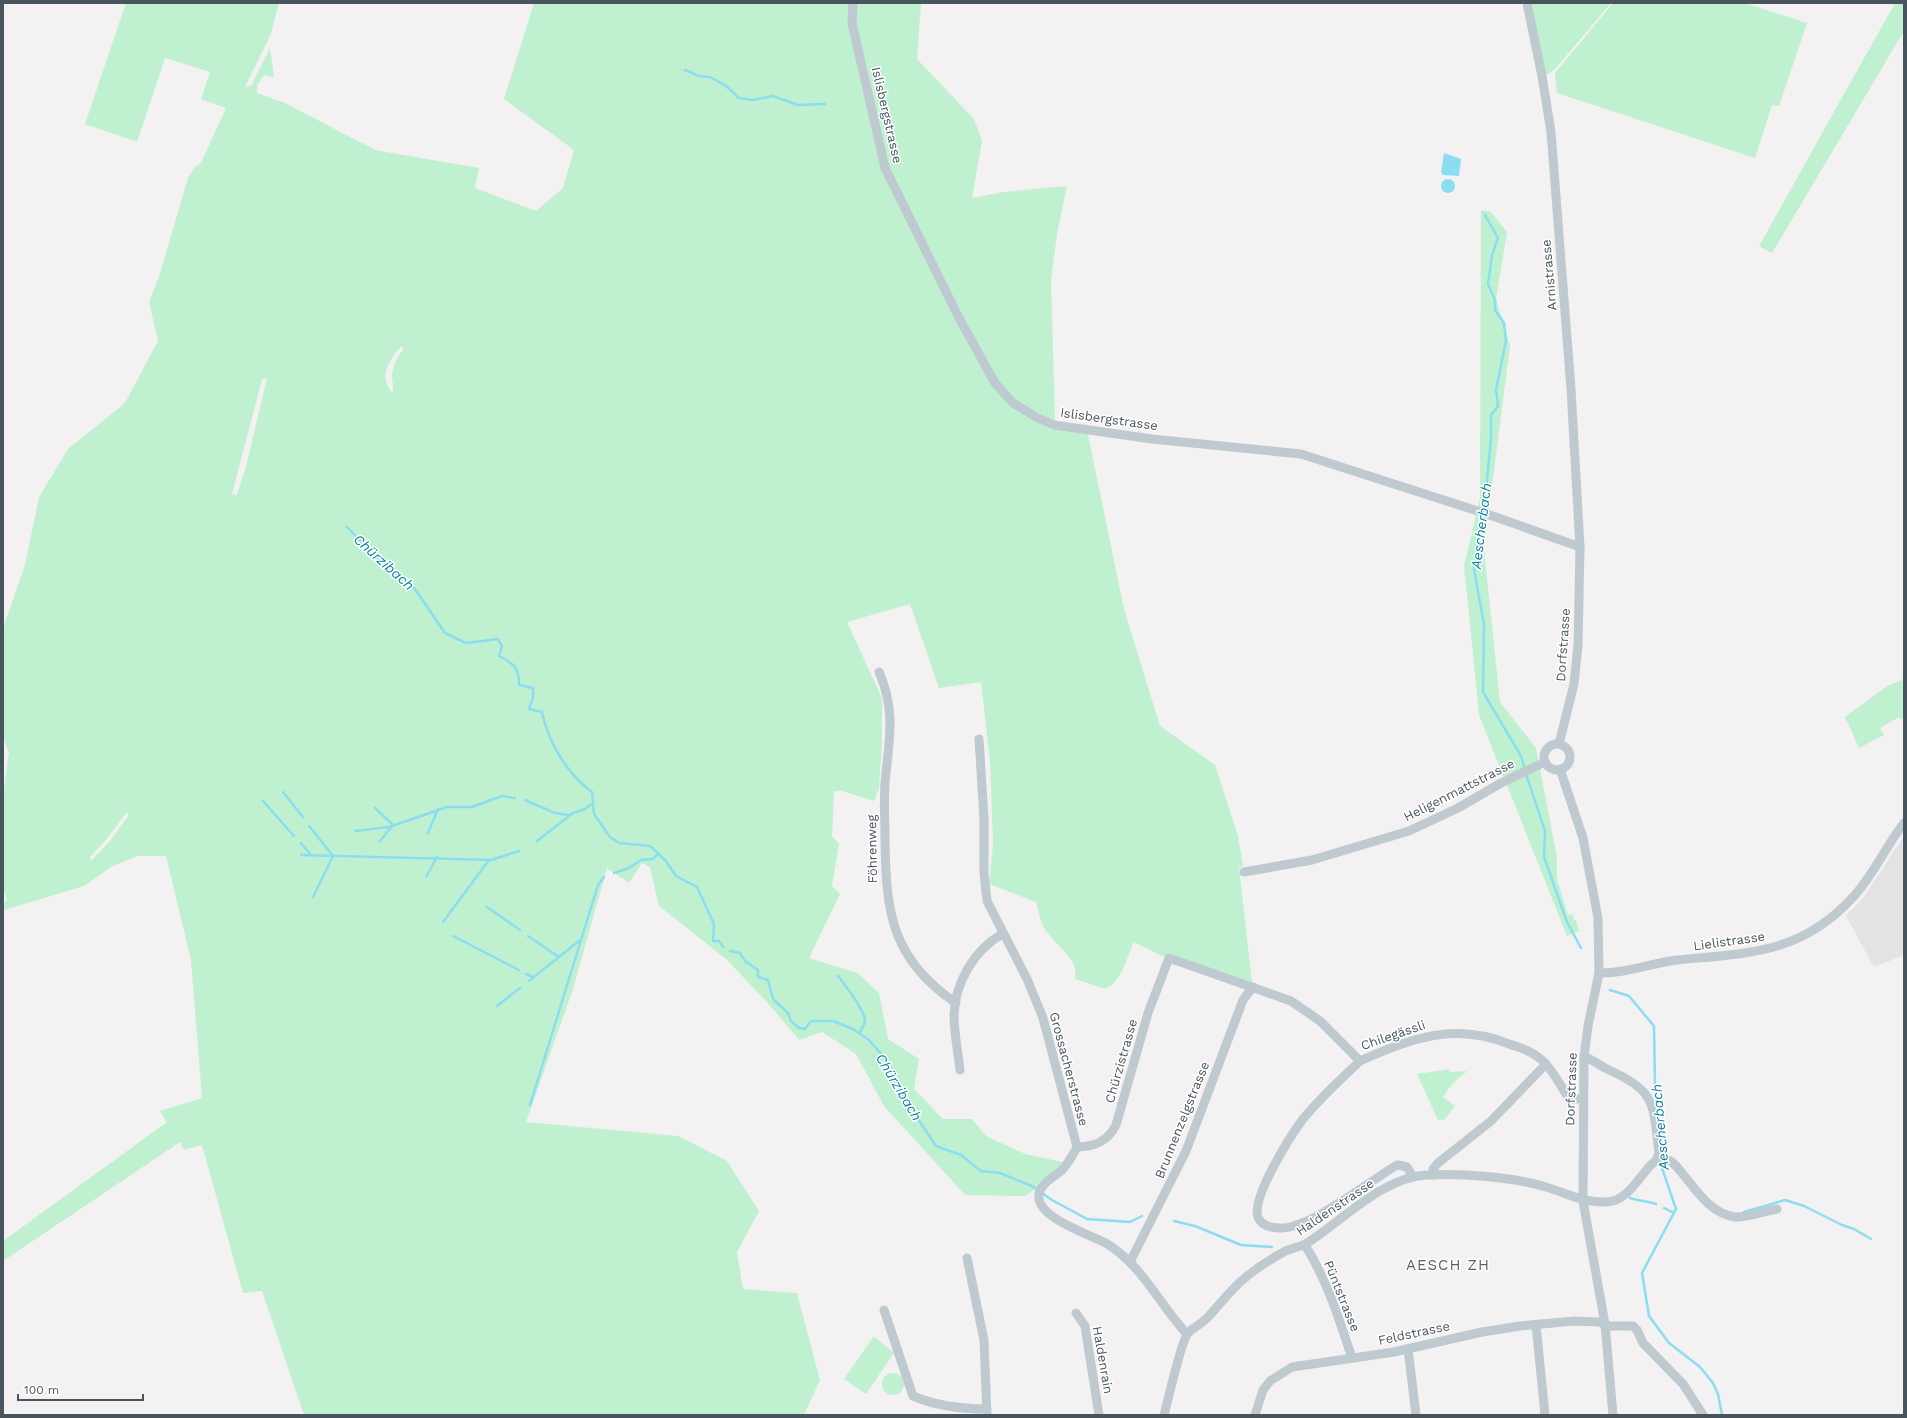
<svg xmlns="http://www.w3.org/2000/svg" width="1907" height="1418" viewBox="0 0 1907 1418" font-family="'Work Sans',sans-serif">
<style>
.education{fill:#e4e2e3}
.green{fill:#bff1d1;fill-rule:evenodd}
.water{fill:#8adef0}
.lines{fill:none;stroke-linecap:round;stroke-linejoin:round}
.stream{stroke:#8adef0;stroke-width:2.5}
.minor{stroke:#bec9d0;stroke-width:9}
.labels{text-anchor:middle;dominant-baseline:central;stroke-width:3;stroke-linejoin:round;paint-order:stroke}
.street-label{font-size:13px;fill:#48555f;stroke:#fff}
.water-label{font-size:14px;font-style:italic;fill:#08819b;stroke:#fff}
.quarter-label{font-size:15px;letter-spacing:1px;fill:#5d6166;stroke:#fff}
</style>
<rect width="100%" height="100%" fill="#f3f1f1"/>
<!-- education -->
<polygon class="education" points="1904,836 1904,955 1874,967 1846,916 1864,897"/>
<!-- green -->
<g class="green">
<path d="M126,3H279L271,34L245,87L251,86L270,48L274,77L264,75L257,85V93L285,103L375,150L479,168L475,188L536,211L563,188L574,150L504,99L534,3H921L917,59L974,119L982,141L972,198L1004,192L1067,186L1057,234L1051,280L1055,418L1054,425L1087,430L1124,609L1160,726L1215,765L1238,836L1243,866L1239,868L1252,982L1244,987L1178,964L1134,942C1127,957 1121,984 1105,989L1075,979C1080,958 1054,945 1045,929C1040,922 1039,911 1036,902L989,884L993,844L990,761L981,682L939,688L910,604L847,622L882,698V746L879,789L874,801L842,791H834L832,836L839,844L832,886L840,894L809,958L858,973L879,993L888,1039L919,1059L914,1089L943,1119H972L986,1136L1025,1154L1062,1162L1052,1178L1025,1196L965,1195L884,1106L856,1054L822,1032L799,1040L766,1001L726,959L659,906L650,867L642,863L629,883L607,868L573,989L526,1122L678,1136L727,1161L759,1211L737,1252L743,1289L797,1293L820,1380L804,1415H304L262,1291L243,1293L202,1145L184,1150L180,1142L3,1261V1241L167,1122L160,1111L202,1098L191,960L166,856H137L111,867L84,886L4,910V904L7,899L3,889V796L9,752L3,738V628L25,565L39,497L68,449L125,403L158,341L149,302L159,277L188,178L195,167L201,163L226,108L201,99L210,72L165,58L137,142L85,124ZM402,346L403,350C397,357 392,367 392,377C392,384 395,386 392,393C390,389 387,385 386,381C383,368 394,354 402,346ZM267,378L246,467L237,495L232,494L262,379ZM127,812L129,815L109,842L91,861L90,857L106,840Z"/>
<polygon points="1527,3 1611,3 1556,68 1550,73 1542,76"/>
<polygon points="1613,3 1745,3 1807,23 1779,106 1772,105 1755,158 1557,93 1555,73"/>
<polygon points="1895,3 1904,3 1904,31 1772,253 1759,246"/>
<polygon points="1481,210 1491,212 1507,232 1496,299 1510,346 1484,549 1500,702 1536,748 1557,857 1557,879 1568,915 1573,914 1574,920 1576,920 1579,931 1567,936 1479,715 1464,566 1480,499"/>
<polygon points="1904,679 1904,718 1901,720 1899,717 1880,728 1884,735 1859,748 1845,717 1887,686"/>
<polygon points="1449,1069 1450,1072 1467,1071 1451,1085 1443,1097 1455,1106 1444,1120 1438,1120 1417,1074"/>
<polygon points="874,1336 894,1353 866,1394 844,1379"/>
<circle cx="893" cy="1384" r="11"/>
</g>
<!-- water -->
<g class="water">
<polygon points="1444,153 1461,159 1459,176 1443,175 1441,173"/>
<circle cx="1448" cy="186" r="7"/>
</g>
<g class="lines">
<!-- stream -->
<g class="stream">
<polyline points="685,70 699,76 710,77 725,85 739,98 753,100 773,96 798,105 825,104"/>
<polyline points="1484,510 1491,439 1491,415 1498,406 1496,390 1506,341 1504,323 1495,310 1495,300 1488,284 1492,255 1498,238 1485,215"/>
<polyline points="1483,515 1474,570 1484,624 1483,692 1521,756 1525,769"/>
<path d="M347,527L373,554L415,589L445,633L466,643L498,639L502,646L499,656C514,664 519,667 519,685L533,688V698L529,709L542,712C548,742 567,774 592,792L594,814L610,837L619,843L650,846L665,860L676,876L697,887L714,924L713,941H719L723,947"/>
<polyline points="1526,774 1545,831 1544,857 1567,922 1581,948"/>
<polyline points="283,792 303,817"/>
<polyline points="525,800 555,813 569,815"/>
<polyline points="263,801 294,836"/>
<polyline points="375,808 393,825 380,841"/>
<polyline points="309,826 333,856 313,897"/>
<polyline points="355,831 389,827 447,807 472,807 502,796 515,798"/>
<polyline points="428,833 438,809"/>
<polyline points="537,841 573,813 585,809 593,803"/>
<polyline points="301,843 311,855"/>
<polyline points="301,855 491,860 519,851"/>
<polyline points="614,873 629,868 641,860 653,859 658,854"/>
<polyline points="426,877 437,857"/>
<polyline points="487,907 520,930"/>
<polyline points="443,922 489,860"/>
<polyline points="453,936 519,970"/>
<polyline points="528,936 559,957"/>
<polyline points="730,951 740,953 745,961 758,970 758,977 768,980 773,999 788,1013 791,1021 799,1028 805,1029 811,1021 833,1021 853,1029 869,1040 883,1056 900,1092 936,1146 961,1155 981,1171 1000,1173 1032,1186 1038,1190"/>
<polyline points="526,974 533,977"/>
<path d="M838,976C845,985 866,1011 865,1022C864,1026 861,1030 859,1033"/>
<polyline points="529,981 580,940"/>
<polyline points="1610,990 1629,996 1654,1026 1655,1086 1658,1115"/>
<polyline points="497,1006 520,988"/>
<polyline points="530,1105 598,885 604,877"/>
<polyline points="1662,1161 1662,1168 1676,1209 1642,1273 1649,1316 1669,1343 1700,1367 1713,1383 1718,1394 1722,1415"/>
<polyline points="1042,1193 1052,1200 1087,1219 1130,1222 1142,1216"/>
<path d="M1630,1198C1639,1201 1647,1201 1656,1204"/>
<polyline points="1664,1208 1674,1213"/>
<polyline points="1744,1212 1785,1200 1804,1206 1842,1225 1854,1229 1871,1239"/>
<polyline points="1174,1221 1195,1226 1241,1245 1272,1247"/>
</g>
<!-- minor -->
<g class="minor">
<polyline points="853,3 852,23 885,168 959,318 995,383 1013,403 1036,417 1054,425 1152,439 1301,454 1487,514 1580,547"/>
<polyline points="1527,3 1542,76 1551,132 1571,389 1580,547 1578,645 1574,684 1559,744"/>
<path d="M879,672C895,708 890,736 886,773C883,795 885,818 885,839C886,912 891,959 956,1003"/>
<path d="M979,739L984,818V874L987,901L1027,979L1043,1018L1077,1147C1073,1155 1068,1163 1062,1170C1054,1177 1041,1183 1039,1194C1035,1217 1088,1234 1104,1242C1141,1263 1159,1304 1187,1334"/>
<circle cx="1557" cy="757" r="13"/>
<polyline points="1560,769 1583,838 1598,918 1599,973 1588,1026 1584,1057 1583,1201 1605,1324 1613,1415"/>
<polyline points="1244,872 1312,860 1409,831 1458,808 1501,783 1545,762"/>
<path d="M1599,973C1625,974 1652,963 1677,960C1749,953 1802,954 1854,896C1874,874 1886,846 1904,823"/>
<path d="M1584,1057C1593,1059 1600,1066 1609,1070C1657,1091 1653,1105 1659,1153L1657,1159"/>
<path d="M1360,1061C1341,1079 1320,1098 1303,1119C1291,1135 1251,1198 1258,1217C1261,1226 1272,1228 1281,1228C1307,1228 1354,1193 1377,1178C1384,1174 1390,1168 1398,1165L1407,1167L1413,1177"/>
<path d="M960,1070C958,1052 954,1033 954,1015C955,983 974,950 1002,934"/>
<path d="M1077,1147C1095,1147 1108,1141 1116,1125L1148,1013L1169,958L1291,1001L1320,1021L1360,1061C1412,1038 1454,1022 1509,1044C1521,1048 1532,1051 1542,1060C1553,1070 1560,1085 1568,1097L1572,1099H1582"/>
<polyline points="1433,1175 1433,1169 1438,1163 1491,1121 1546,1064"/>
<path d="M1305,1245C1327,1280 1339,1319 1352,1358"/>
<polyline points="967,1258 984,1340 987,1415"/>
<polyline points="1130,1262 1186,1151 1243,1000 1253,987"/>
<path d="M884,1310L913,1396C936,1406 962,1409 987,1409"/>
<polyline points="1076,1313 1085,1326 1099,1415"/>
<polyline points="1536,1325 1545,1415"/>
<polyline points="1408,1349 1416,1415"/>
<path d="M1164,1415C1168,1401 1181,1341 1188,1333C1194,1327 1203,1323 1209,1316C1221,1303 1232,1288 1246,1277C1257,1268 1269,1260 1282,1253C1289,1248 1299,1248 1307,1243C1342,1221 1383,1177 1427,1175C1460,1173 1514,1177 1546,1187C1569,1194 1580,1202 1606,1202C1635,1202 1647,1154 1665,1159C1672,1160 1678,1168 1682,1173C1696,1190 1711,1214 1735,1217C1746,1218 1765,1211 1777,1209"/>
<polyline points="1255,1415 1263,1390 1270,1381 1292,1367 1394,1352 1482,1332 1520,1326 1574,1321 1599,1322 1610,1326 1633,1326 1637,1330 1643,1343 1683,1384 1703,1415"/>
</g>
</g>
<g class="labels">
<!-- street labels -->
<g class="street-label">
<text transform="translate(887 115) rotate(77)">Islisbergstrasse</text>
<text transform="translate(1549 275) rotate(-95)">Arnistrasse</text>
<text transform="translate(1109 419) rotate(8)">Islisbergstrasse</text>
<text transform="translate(1563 645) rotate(-86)">Dorfstrasse</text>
<text transform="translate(1459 790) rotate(-27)">Heligenmattstrasse</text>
<text transform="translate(872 849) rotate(-91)">Föhrenweg</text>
<text transform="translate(1729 941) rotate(-8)">Lielistrasse</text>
<text transform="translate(1393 1035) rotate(-19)">Chilegässli</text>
<text transform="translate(1121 1061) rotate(-74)">Chürzistrasse</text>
<text transform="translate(1069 1069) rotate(75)">Grossacherstrasse</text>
<text transform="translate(1571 1089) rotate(-88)">Dorfstrasse</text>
<text transform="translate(1182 1120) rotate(-68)">Brunnenzelgstrasse</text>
<text transform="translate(1335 1207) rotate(-34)">Haldenstrasse</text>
<text transform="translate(1342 1296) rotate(68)">Püntstrasse</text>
<text transform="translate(1414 1333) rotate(-12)">Feldstrasse</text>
<text transform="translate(1103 1360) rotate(80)">Haldenrain</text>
</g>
<!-- water labels -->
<g class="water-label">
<text transform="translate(1481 526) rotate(-83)">Aescherbach</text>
<text transform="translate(384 562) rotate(42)">Chürzibach</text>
<text transform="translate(899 1087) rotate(59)">Chürzibach</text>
<text transform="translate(1660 1127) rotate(-95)">Aescherbach</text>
</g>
<!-- quarter labels -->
<g class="quarter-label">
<text x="1448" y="1265">AESCH ZH</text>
</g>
</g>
<!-- border -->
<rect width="1907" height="1418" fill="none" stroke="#48555f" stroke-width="8"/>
<!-- scale -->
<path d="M18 1394v6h125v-6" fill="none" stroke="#48555f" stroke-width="2"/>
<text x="24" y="1394" font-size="12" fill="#48555f" stroke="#ffffff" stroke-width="3" paint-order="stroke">100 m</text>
</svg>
